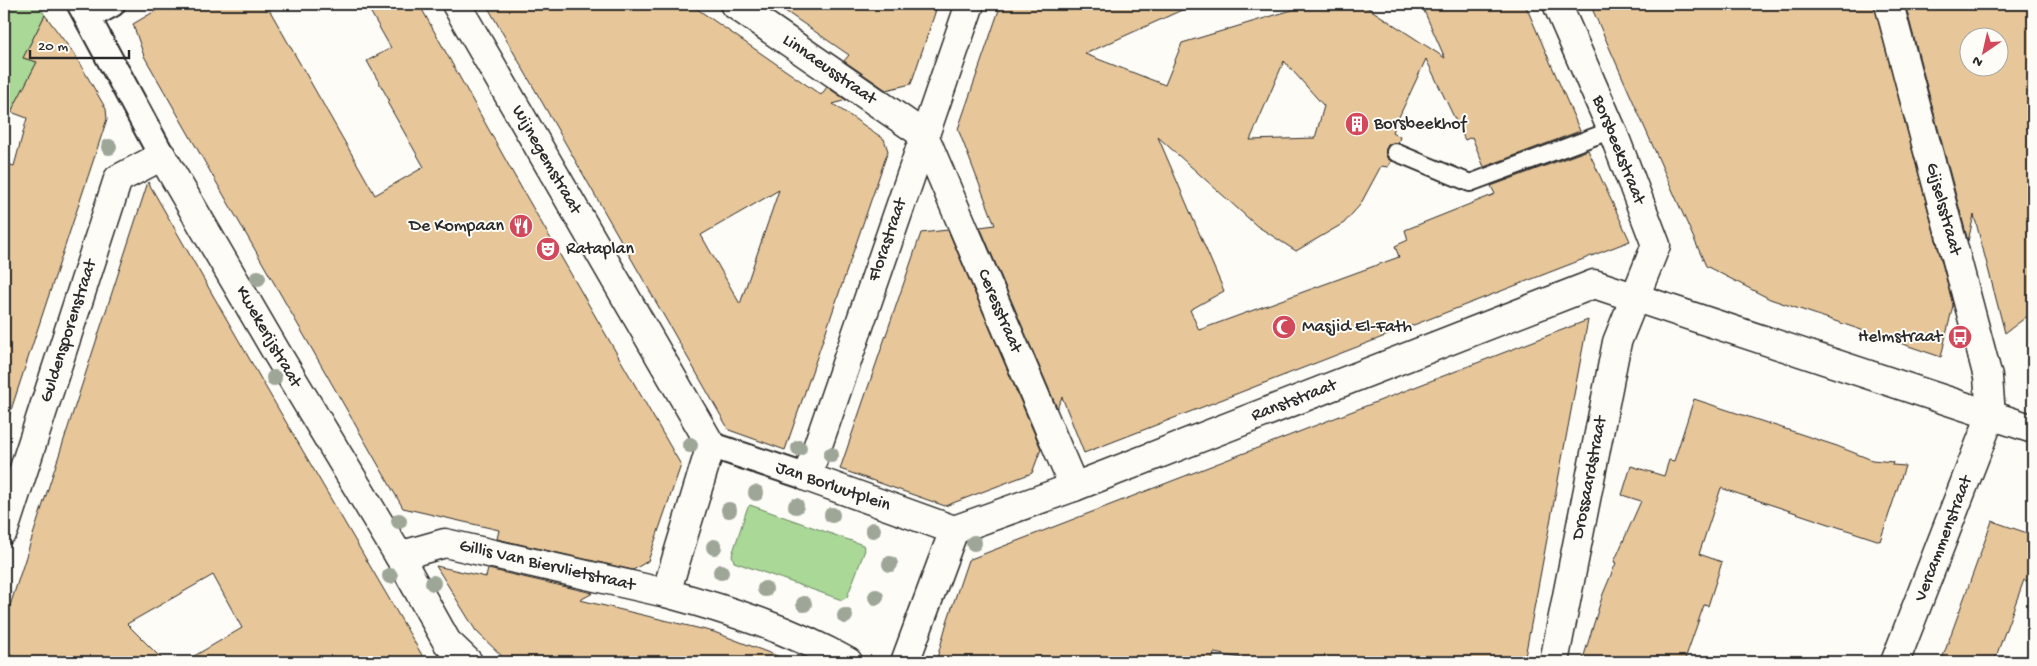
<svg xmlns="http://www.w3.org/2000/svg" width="2037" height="666" viewBox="0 0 2037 666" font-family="'Gochi Hand',sans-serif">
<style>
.green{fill:#a9d897;stroke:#6a8261}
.building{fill:#e7c699;stroke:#2b2b2b;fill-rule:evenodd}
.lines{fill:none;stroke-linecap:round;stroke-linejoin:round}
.service-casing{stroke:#2b2b2b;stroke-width:20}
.pedestrian-casing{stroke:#2b2b2b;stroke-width:29}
.minor-casing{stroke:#2b2b2b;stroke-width:31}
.service{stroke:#fdfcf7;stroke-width:16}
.pedestrian{stroke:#fdfcf7;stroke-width:25}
.minor{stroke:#fdfcf7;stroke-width:28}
.tree{fill:#9ea698}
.labels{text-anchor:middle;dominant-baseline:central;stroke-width:4;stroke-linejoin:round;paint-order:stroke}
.street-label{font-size:18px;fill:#2b2b2b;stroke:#fdfcf7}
.poi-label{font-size:18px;fill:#2b2b2b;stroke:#fdfcf7;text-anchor:start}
</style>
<rect width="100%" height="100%" fill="#fdfcf7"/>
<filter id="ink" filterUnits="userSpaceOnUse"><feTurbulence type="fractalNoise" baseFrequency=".02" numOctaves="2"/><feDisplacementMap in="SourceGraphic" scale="10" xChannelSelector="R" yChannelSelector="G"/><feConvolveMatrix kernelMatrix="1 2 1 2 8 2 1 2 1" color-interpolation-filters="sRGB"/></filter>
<g filter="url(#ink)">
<!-- green -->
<g class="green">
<polygon points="4,4 37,4 45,15 23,58 37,62 4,127"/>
<polygon points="750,505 863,545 865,550 847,597 842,600 734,562 732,555 747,509"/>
</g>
<!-- building -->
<g class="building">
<polygon points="167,4 266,4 375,195 424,167 387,102 389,100 367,61 391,48 366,4 419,4 514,175 681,465 648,561 633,570 497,539 499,530 403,508 144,56 133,24"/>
<path d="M486,4H690L821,95L827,87L846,100L833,104L884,139L888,151L785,450L729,430ZM779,190L740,304L701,235Z"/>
<polygon points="775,4 938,4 911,84 886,90 844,61 849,55"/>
<path d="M1001,4H1195L1085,54L1165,85L1182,43L1312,4H1362L1445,58L1421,4H1525L1580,131L1484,167L1472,137L1465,140L1426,59L1392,132L1400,137L1398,143L1389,144L1386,149L1387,158L1391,161L1388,167L1381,166L1360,205L1344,223L1296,251L1257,226L1158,137L1224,291L1190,310L1199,330L1399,257L1395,246L1408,240L1405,230L1495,194L1491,186L1588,150L1630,241L1084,453L1062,397L1057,408L980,227L995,225L958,129ZM1284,61L1324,106L1315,138L1250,140Z"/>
<polygon points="1590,4 1874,4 1953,305 1941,357 1770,299 1706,266"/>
<path d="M1905,4H2033V312L2005,333L1974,215L1968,241ZM1970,38H2000V68H1970Z"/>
<polygon points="45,15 74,54 87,76 106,109 107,119 8,419 4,419 4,163 14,166 27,118 11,112 37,62 23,58"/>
<polygon points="148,182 265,386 426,662 184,662 242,628 213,575 127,624 165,662 18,662 7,651 4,624"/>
<polygon points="948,230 1041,449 1032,473 945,506 840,469 921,233"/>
<polygon points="1588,320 1524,662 1264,662 1214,653 1212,662 936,662 947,622 968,560"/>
<polygon points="1694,399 1837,446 1872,460 1893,462 1892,465 1905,466 1880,541 1721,488 1699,554 1722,562 1708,606 1704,605 1684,662 1582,662 1603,594 1616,563 1614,562 1641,501 1622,495 1631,466 1664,476 1669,460 1674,461"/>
<polygon points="1992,521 2033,535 2033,583 2024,580 1994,662 1941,662"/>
<polygon points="436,566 486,577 488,569 593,593 580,600 714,632 788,660 787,662 508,662 476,631"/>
</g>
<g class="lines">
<!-- service casing -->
<g class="service-casing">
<polyline id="service" points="1395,152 1470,183 1612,130"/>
</g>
<!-- pedestrian casing -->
<g class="pedestrian-casing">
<g id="pedestrian">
<polyline points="80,4 162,156"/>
<polyline points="88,17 112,4"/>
<polyline points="711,445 807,477"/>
</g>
</g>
<!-- minor casing -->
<g class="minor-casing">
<g id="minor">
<path d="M456,4L711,445L666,593C729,610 791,630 848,662"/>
<polyline points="734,4 924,135 1074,487"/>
<polyline points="1889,4 1988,377 1991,415 1895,662"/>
<polyline points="4,530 118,179 162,156 278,355 399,556 447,642 468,662"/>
<polyline points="954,530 1074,487 1594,284 2033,429"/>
<polyline points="954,530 807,477 970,4"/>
<polyline points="399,556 445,543 666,593"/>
<polyline points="905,662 954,530"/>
<polyline points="1554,662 1617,342 1656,245 1612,130 1557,4"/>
</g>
</g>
<!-- service -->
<use href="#service" class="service"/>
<!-- pedestrian -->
<use href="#pedestrian" class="pedestrian"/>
<!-- minor -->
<use href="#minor" class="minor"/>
</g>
<!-- trees -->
<g class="tree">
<circle cx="109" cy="147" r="8"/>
<circle cx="258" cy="278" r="8"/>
<circle cx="274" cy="378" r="8"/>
<circle cx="690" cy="445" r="8"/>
<circle cx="799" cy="448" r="8"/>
<circle cx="831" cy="455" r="8"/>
<circle cx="756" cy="493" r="8"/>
<circle cx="796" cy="506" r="8"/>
<circle cx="729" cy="510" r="8"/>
<circle cx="832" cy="515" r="8"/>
<circle cx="399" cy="521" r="8"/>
<circle cx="873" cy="530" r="8"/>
<circle cx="974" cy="543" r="8"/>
<circle cx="714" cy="547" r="8"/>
<circle cx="890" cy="564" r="8"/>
<circle cx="721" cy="572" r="8"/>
<circle cx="390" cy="576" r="8"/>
<circle cx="433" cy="583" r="8"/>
<circle cx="765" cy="589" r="8"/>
<circle cx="876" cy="597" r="8"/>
<circle cx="804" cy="604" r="8"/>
<circle cx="845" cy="616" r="8"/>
</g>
</g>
<!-- icons -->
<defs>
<g id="building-disc" transform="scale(1.25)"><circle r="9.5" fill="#d1495b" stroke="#fdfcf7"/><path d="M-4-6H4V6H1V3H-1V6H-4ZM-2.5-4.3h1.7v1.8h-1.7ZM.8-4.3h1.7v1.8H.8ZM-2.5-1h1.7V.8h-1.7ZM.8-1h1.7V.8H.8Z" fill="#fff"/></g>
<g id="restaurant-disc" transform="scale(1.25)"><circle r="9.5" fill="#d1495b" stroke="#fdfcf7"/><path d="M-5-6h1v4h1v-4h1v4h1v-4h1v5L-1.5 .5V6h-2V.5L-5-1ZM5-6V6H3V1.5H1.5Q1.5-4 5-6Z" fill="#fff"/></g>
<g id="theatre-disc" transform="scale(1.25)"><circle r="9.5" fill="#d1495b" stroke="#fdfcf7"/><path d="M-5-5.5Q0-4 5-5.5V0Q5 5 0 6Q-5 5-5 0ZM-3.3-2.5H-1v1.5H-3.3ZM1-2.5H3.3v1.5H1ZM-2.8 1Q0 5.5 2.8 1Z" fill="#fff"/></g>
<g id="mosque-disc" transform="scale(1.25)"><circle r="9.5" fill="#d1495b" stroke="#fdfcf7"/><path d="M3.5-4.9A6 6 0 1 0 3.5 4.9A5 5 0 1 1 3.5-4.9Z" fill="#fff"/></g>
<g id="bus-disc" transform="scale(1.25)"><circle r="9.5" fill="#d1495b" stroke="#fdfcf7"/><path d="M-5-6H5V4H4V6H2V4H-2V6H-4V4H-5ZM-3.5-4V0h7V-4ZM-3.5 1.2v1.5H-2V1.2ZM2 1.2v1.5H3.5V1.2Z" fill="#fff"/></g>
</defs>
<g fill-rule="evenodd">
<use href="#building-disc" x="1357" y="124"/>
<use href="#restaurant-disc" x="521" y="226"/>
<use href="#theatre-disc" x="548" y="249"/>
<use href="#mosque-disc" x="1284" y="327"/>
<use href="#bus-disc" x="1960" y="337"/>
</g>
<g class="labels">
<!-- street labels -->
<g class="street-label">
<text transform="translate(829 70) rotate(35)">Linnaeusstraat</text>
<text transform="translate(1618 150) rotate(68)">Borsbeekstraat</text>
<text transform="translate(546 160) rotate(60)">Wijnegemstraat</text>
<text transform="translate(1943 209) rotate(75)">Gijselsstraat</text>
<text transform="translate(888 240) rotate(-71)">Florastraat</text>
<text transform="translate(999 311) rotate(67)">Ceresstraat</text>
<text transform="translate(69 331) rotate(-72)">Guldensporenstraat</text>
<text transform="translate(268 337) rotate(60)">Kwekerijstraat</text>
<text transform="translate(1294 401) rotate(-21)">Ranststraat</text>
<text transform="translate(1590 478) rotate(-79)">Drossaardstraat</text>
<text transform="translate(833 487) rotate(19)">Jan Borluutplein</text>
<text transform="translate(1944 539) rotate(-69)">Vercammenstraat</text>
<text transform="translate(547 566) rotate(13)">Gillis Van Biervlietstraat</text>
</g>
<!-- poi labels -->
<g class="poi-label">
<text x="1374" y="124">Borsbeekhof</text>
<text x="504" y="226" text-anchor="end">De Kompaan</text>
<text x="566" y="249">Rataplan</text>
<text x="1302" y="327">Masjid El-Fath</text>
<text x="1942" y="337" text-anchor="end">Helmstraat</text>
</g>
</g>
<!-- margin -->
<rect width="2037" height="666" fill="none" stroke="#fdfcf7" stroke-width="20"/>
<rect x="10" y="10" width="2017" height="646" fill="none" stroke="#2b2b2b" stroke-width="2" filter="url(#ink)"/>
<!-- north arrow -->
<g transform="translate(1984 52) rotate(214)"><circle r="24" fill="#fdfcf7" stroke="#a9a8a5"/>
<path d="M0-4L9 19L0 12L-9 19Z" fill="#d1495b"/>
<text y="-8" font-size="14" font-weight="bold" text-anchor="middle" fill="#2b2b2b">N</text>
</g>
<!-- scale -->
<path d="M30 50v8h99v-8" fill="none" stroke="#2b2b2b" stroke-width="2.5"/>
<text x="38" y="50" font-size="15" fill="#2b2b2b" stroke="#fdfcf7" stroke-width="4" paint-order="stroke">20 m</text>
</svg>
